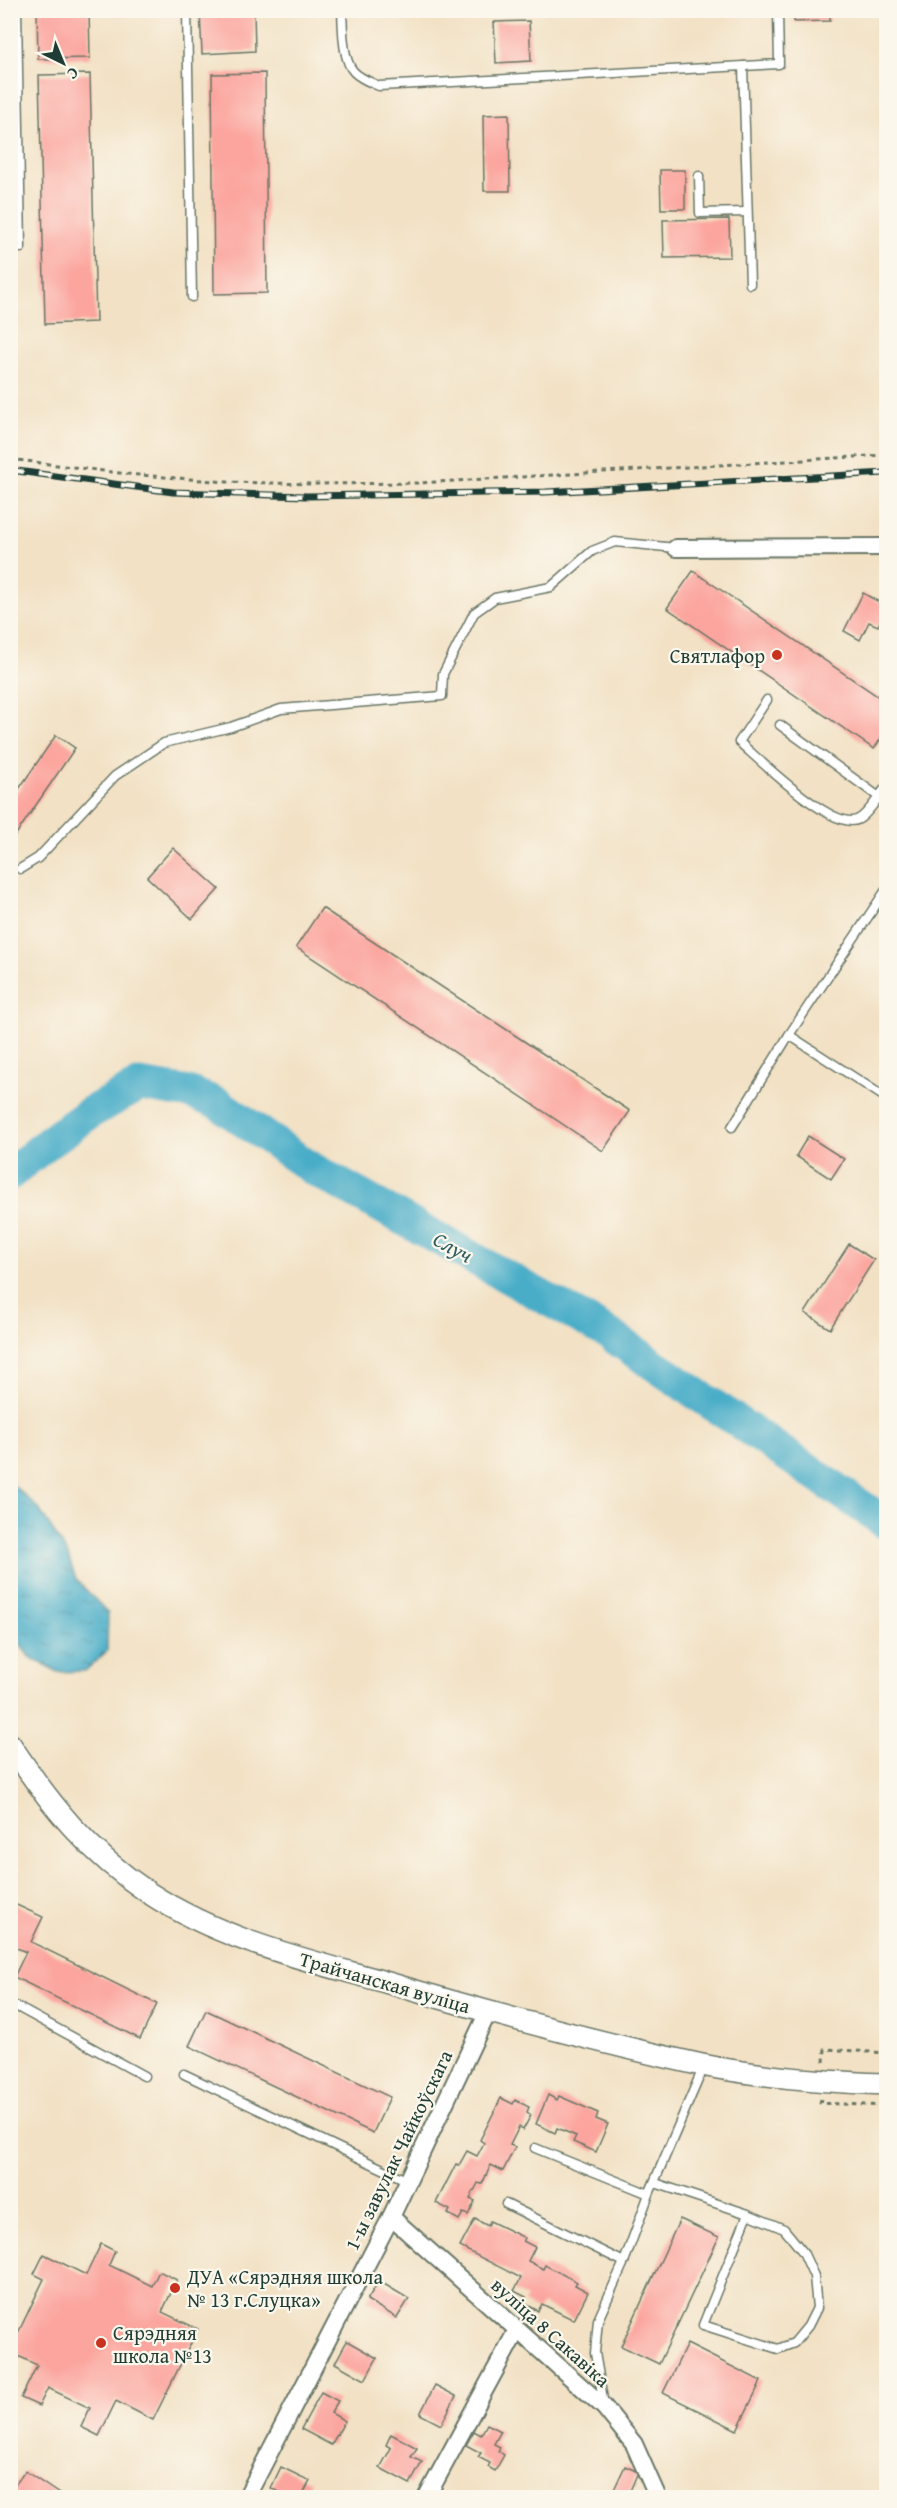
<svg xmlns="http://www.w3.org/2000/svg" width="897" height="2508" viewBox="0 0 897 2508" font-family="'Gentium Book Plus',serif">
<style>
.water{fill:url(#water-ripples);stroke:#34757e;stroke-width:1.5}
.lines{fill:none;stroke-linecap:round;stroke-linejoin:round}
.river{stroke:#49adc8;stroke-width:33}
.building{fill:#fba59e}
.service-casing{stroke:#697666;stroke-width:11}
.minor-casing{stroke:#697666;stroke-width:20}
.tertiary-casing{stroke:#697666;stroke-width:24}
.path{stroke:#697666;stroke-width:3;stroke-dasharray:4.5 4.5;stroke-linecap:butt}
.service{stroke:#fff;stroke-width:8}
.minor{stroke:#fff;stroke-width:16}
.tertiary{stroke:#fff;stroke-width:21}
.rail-casing{stroke:#1f3d34;stroke-width:7}
.rail{stroke:#fbf7ec;stroke-width:4.5;stroke-dasharray:14;stroke-linecap:butt}
.poi-dot{fill:#c8321e;stroke:#fbf7ec;stroke-width:2}
.labels{text-anchor:middle;dominant-baseline:central;stroke-width:4.5;stroke-linejoin:round;paint-order:stroke}
.poi-label{font-size:20px;fill:#1f3d34;stroke:#fbf7ec;text-anchor:start}
.street-label{font-size:20px;fill:#1f3d34;stroke:#fbf7ec}
.water-label{font-size:21px;font-style:italic;fill:#2c5f60;stroke:#fbf7ec}
</style>
<defs>
<pattern id="water-ripples" width="26" height="14" patternUnits="userSpaceOnUse" patternTransform="scale(1.5)"><rect width="26" height="14" fill="#49adc8"/><path d="M2 4q2-2 4 0t4 0M15 11q2-2 4 0t4 0" fill="none" stroke="#3c8ea3"/></pattern>
</defs>
<rect width="100%" height="100%" fill="#fbf7ec"/>
<filter id="ink" filterUnits="userSpaceOnUse"><feTurbulence type="fractalNoise" baseFrequency=".0167" numOctaves="2"/><feDisplacementMap in="SourceGraphic" scale="12" xChannelSelector="R" yChannelSelector="G"/><feConvolveMatrix kernelMatrix="1 2 1 2 8 2 1 2 1" color-interpolation-filters="sRGB"/></filter>
<filter id="wash" filterUnits="userSpaceOnUse"><feTurbulence type="fractalNoise" baseFrequency=".008" numOctaves="4" result="noise"/><feDisplacementMap in="SourceGraphic" scale="24" xChannelSelector="R" yChannelSelector="G"/><feGaussianBlur stdDeviation="1.35" result="paint"/><feColorMatrix in="noise" values="0 0 0 0 0 0 0 0 0 0 0 0 0 0 0 0 0 1.4 0 .05"/><feComposite in="paint" operator="in"/></filter>
<g filter="url(#wash)">
<rect width="100%" height="100%" fill="#f2e1c4"/>
<!-- water -->
<polygon class="water" points="10,1482 39,1509 67,1553 76,1579 108,1613 107,1651 85,1671 58,1672 29,1657 11,1630"/>
<g class="lines">
<!-- river -->
<polyline class="river" points="10,1174 48,1143 91,1112 140,1085 191,1093 219,1104 311,1168 606,1332 886,1523"/>
</g>
<g id="blocks">
<!-- building -->
<g class="building">
<polygon points="37,10 89,10 90,58 38,59"/>
<polygon points="200,10 254,10 255,51 202,54"/>
<polygon points="794,10 830,10 830,21 794,22"/>
<polygon points="529,21 531,61 496,63 494,22"/>
<polygon points="265,73 267,293 214,294 212,74"/>
<polygon points="90,74 96,322 45,324 39,75"/>
<rect x="884" y="110" width="2" height="35"/>
<polygon points="509,114 510,191 484,191 483,115"/>
<polygon points="660,170 685,170 685,209 661,209"/>
<polygon points="729,219 730,257 664,258 663,220"/>
<polygon points="693,571 886,702 886,731 874,749 667,608"/>
<polygon points="863,593 886,606 886,610 878,626 869,622 860,640 844,631"/>
<polygon points="56,735 75,748 10,843 10,802"/>
<polygon points="173,848 219,889 192,919 147,877"/>
<polygon points="322,908 630,1111 603,1151 296,947"/>
<polygon points="808,1136 844,1159 831,1179 796,1156"/>
<polygon points="849,1244 874,1260 830,1329 805,1313"/>
<polygon points="10,1902 43,1917 31,1942 157,2004 140,2039 14,1977 26,1952 10,1945"/>
<polygon points="206,2010 390,2097 373,2133 189,2046"/>
<polygon points="548,2095 557,2100 559,2096 598,2113 596,2119 608,2124 596,2152 573,2142 576,2136 557,2128 555,2133 536,2124"/>
<polygon points="501,2098 513,2104 515,2100 529,2107 527,2112 531,2115 523,2130 519,2127 510,2145 515,2147 503,2171 491,2165 482,2184 478,2183 470,2199 475,2201 468,2215 463,2213 459,2220 448,2214 450,2210 436,2203 456,2164 459,2165 467,2151 477,2156 484,2143 480,2140"/>
<polygon points="475,2219 488,2226 490,2221 525,2238 523,2241 535,2247 528,2261 543,2269 545,2265 577,2282 575,2285 588,2292 574,2320 542,2304 538,2311 524,2303 526,2297 514,2291 521,2278 460,2247"/>
<polygon points="680,2219 719,2237 659,2364 621,2346"/>
<polygon points="101,2244 115,2251 109,2265 152,2286 159,2271 177,2280 162,2312 198,2329 153,2420 116,2401 99,2436 81,2427 90,2408 48,2388 39,2406 21,2398 37,2365 10,2352 10,2329 18,2333 44,2279 34,2274 44,2254 86,2275"/>
<polygon points="379,2281 409,2299 397,2318 367,2300"/>
<polygon points="347,2341 377,2358 365,2380 335,2363"/>
<polygon points="687,2344 761,2381 737,2430 663,2393"/>
<polygon points="435,2385 456,2396 441,2425 420,2414"/>
<polygon points="321,2392 338,2401 331,2413 345,2421 331,2445 301,2429"/>
<polygon points="487,2424 501,2431 494,2444 500,2447 498,2451 504,2455 495,2471 488,2467 490,2463 478,2457 481,2453 466,2445 474,2431 481,2435"/>
<polygon points="391,2434 417,2448 411,2457 422,2462 410,2484 380,2468 391,2448 386,2445"/>
<polygon points="625,2466 638,2472 627,2498 615,2498 611,2496"/>
<polygon points="281,2467 310,2481 301,2498 283,2498 284,2495 271,2488"/>
<polygon points="25,2471 65,2498 10,2498 10,2492"/>
</g>
</g>
</g>
<g filter="url(#ink)">
<use href="#blocks" fill-opacity="0" stroke="#697666" stroke-width="1.5"/>
<g class="lines">
<!-- service casing -->
<g class="service-casing">
<g id="service">
<polyline points="17,10 21,248"/>
<polyline points="187,10 192,297"/>
<path d="M342,10C343,27 342,60 354,72C361,79 370,82 379,86L779,64L778,10"/>
<polyline points="743,66 750,284"/>
<polyline points="699,176 700,213 747,212"/>
<path d="M767,700L739,742C759,759 835,834 859,819C869,813 879,796 886,787"/>
<polyline points="780,725 879,797"/>
<polyline points="20,869 38,858 115,776 164,743 231,727 281,709 442,696 443,674 474,613 495,598 551,587 592,551 615,542 676,548"/>
<polyline points="789,1035 886,1098"/>
<polyline points="732,1127 789,1035 886,890"/>
<polyline points="10,2003 144,2076"/>
<polyline points="184,2074 408,2181"/>
<polyline points="535,2148 649,2194"/>
<polyline points="655,2183 748,2214 784,2229 803,2252 814,2276 817,2308 808,2326 794,2343 778,2349 703,2325 748,2214"/>
<polyline points="506,2204 624,2262"/>
<polyline points="604,2405 595,2353 598,2320 624,2262 649,2194 704,2066"/>
</g>
</g>
<!-- minor casing -->
<g class="minor-casing">
<g id="minor">
<polyline points="676,548 886,547"/>
<polyline points="391,2217 604,2407 634,2444 658,2498"/>
<polyline points="246,2498 391,2217 488,2012"/>
<polyline points="426,2498 517,2330"/>
</g>
</g>
<!-- tertiary casing -->
<g class="tertiary-casing">
<path id="tertiary" d="M10,1744C50,1805 88,1852 149,1893C221,1940 304,1959 385,1982C490,2013 596,2042 702,2065C762,2077 825,2082 886,2084"/>
</g>
<!-- path -->
<g class="path">
<polyline points="10,459 127,474 227,482 315,484 420,483 886,455"/>
<polyline points="824,2062 825,2049 886,2053"/>
<polyline points="821,2099 820,2103 886,2106"/>
</g>
<!-- service -->
<use href="#service" class="service"/>
<!-- minor -->
<use href="#minor" class="minor"/>
<!-- tertiary -->
<use href="#tertiary" class="tertiary"/>
<!-- rail casing -->
<g class="rail-casing">
<polyline id="rail" points="10,470 173,492 307,496 546,492 886,473"/>
</g>
<!-- rail -->
<use href="#rail" class="rail"/>
</g>
</g>
<!-- markers -->
<g class="poi-dot">
<circle cx="777" cy="655" r="6"/>
<circle cx="175" cy="2288" r="6"/>
<circle cx="101" cy="2343" r="6"/>
</g>
<g class="labels">
<!-- poi labels -->
<g class="poi-label">
<text x="765" y="655" text-anchor="end">Святлафор</text>
<text x="187" y="2276">ДУА «Сярэдняя школа<tspan x="187" dy="23">№ 13 г.Слуцка»</tspan></text>
<text x="113" y="2332">Сярэдняя<tspan x="113" dy="23">школа №13</tspan></text>
</g>
<!-- street labels -->
<g class="street-label">
<text transform="translate(385 1982) rotate(16)">Трайчанская вуліца</text>
<text transform="translate(398 2150) rotate(-64)">1-ы завулак Чайкоўскага</text>
<text transform="translate(551 2332) rotate(42)">вуліца 8 Сакавіка</text>
</g>
<!-- water labels -->
<g class="water-label">
<text transform="translate(453 1247) rotate(29)">Случ</text>
</g>
</g>
<!-- margin -->
<rect width="897" height="2508" fill="none" stroke="#fbf7ec" stroke-width="36"/>
<!-- north arrow -->
<g transform="translate(63 63) rotate(137)" stroke="#fbf7ec" stroke-width="4.5" paint-order="stroke">
<path d="M0-4.5L10 22L0 15L-10 22Z" fill="#1f3d34"/>
<text y="-9" font-size="16" font-weight="bold" text-anchor="middle" fill="#1f3d34">С</text>
</g>
</svg>
